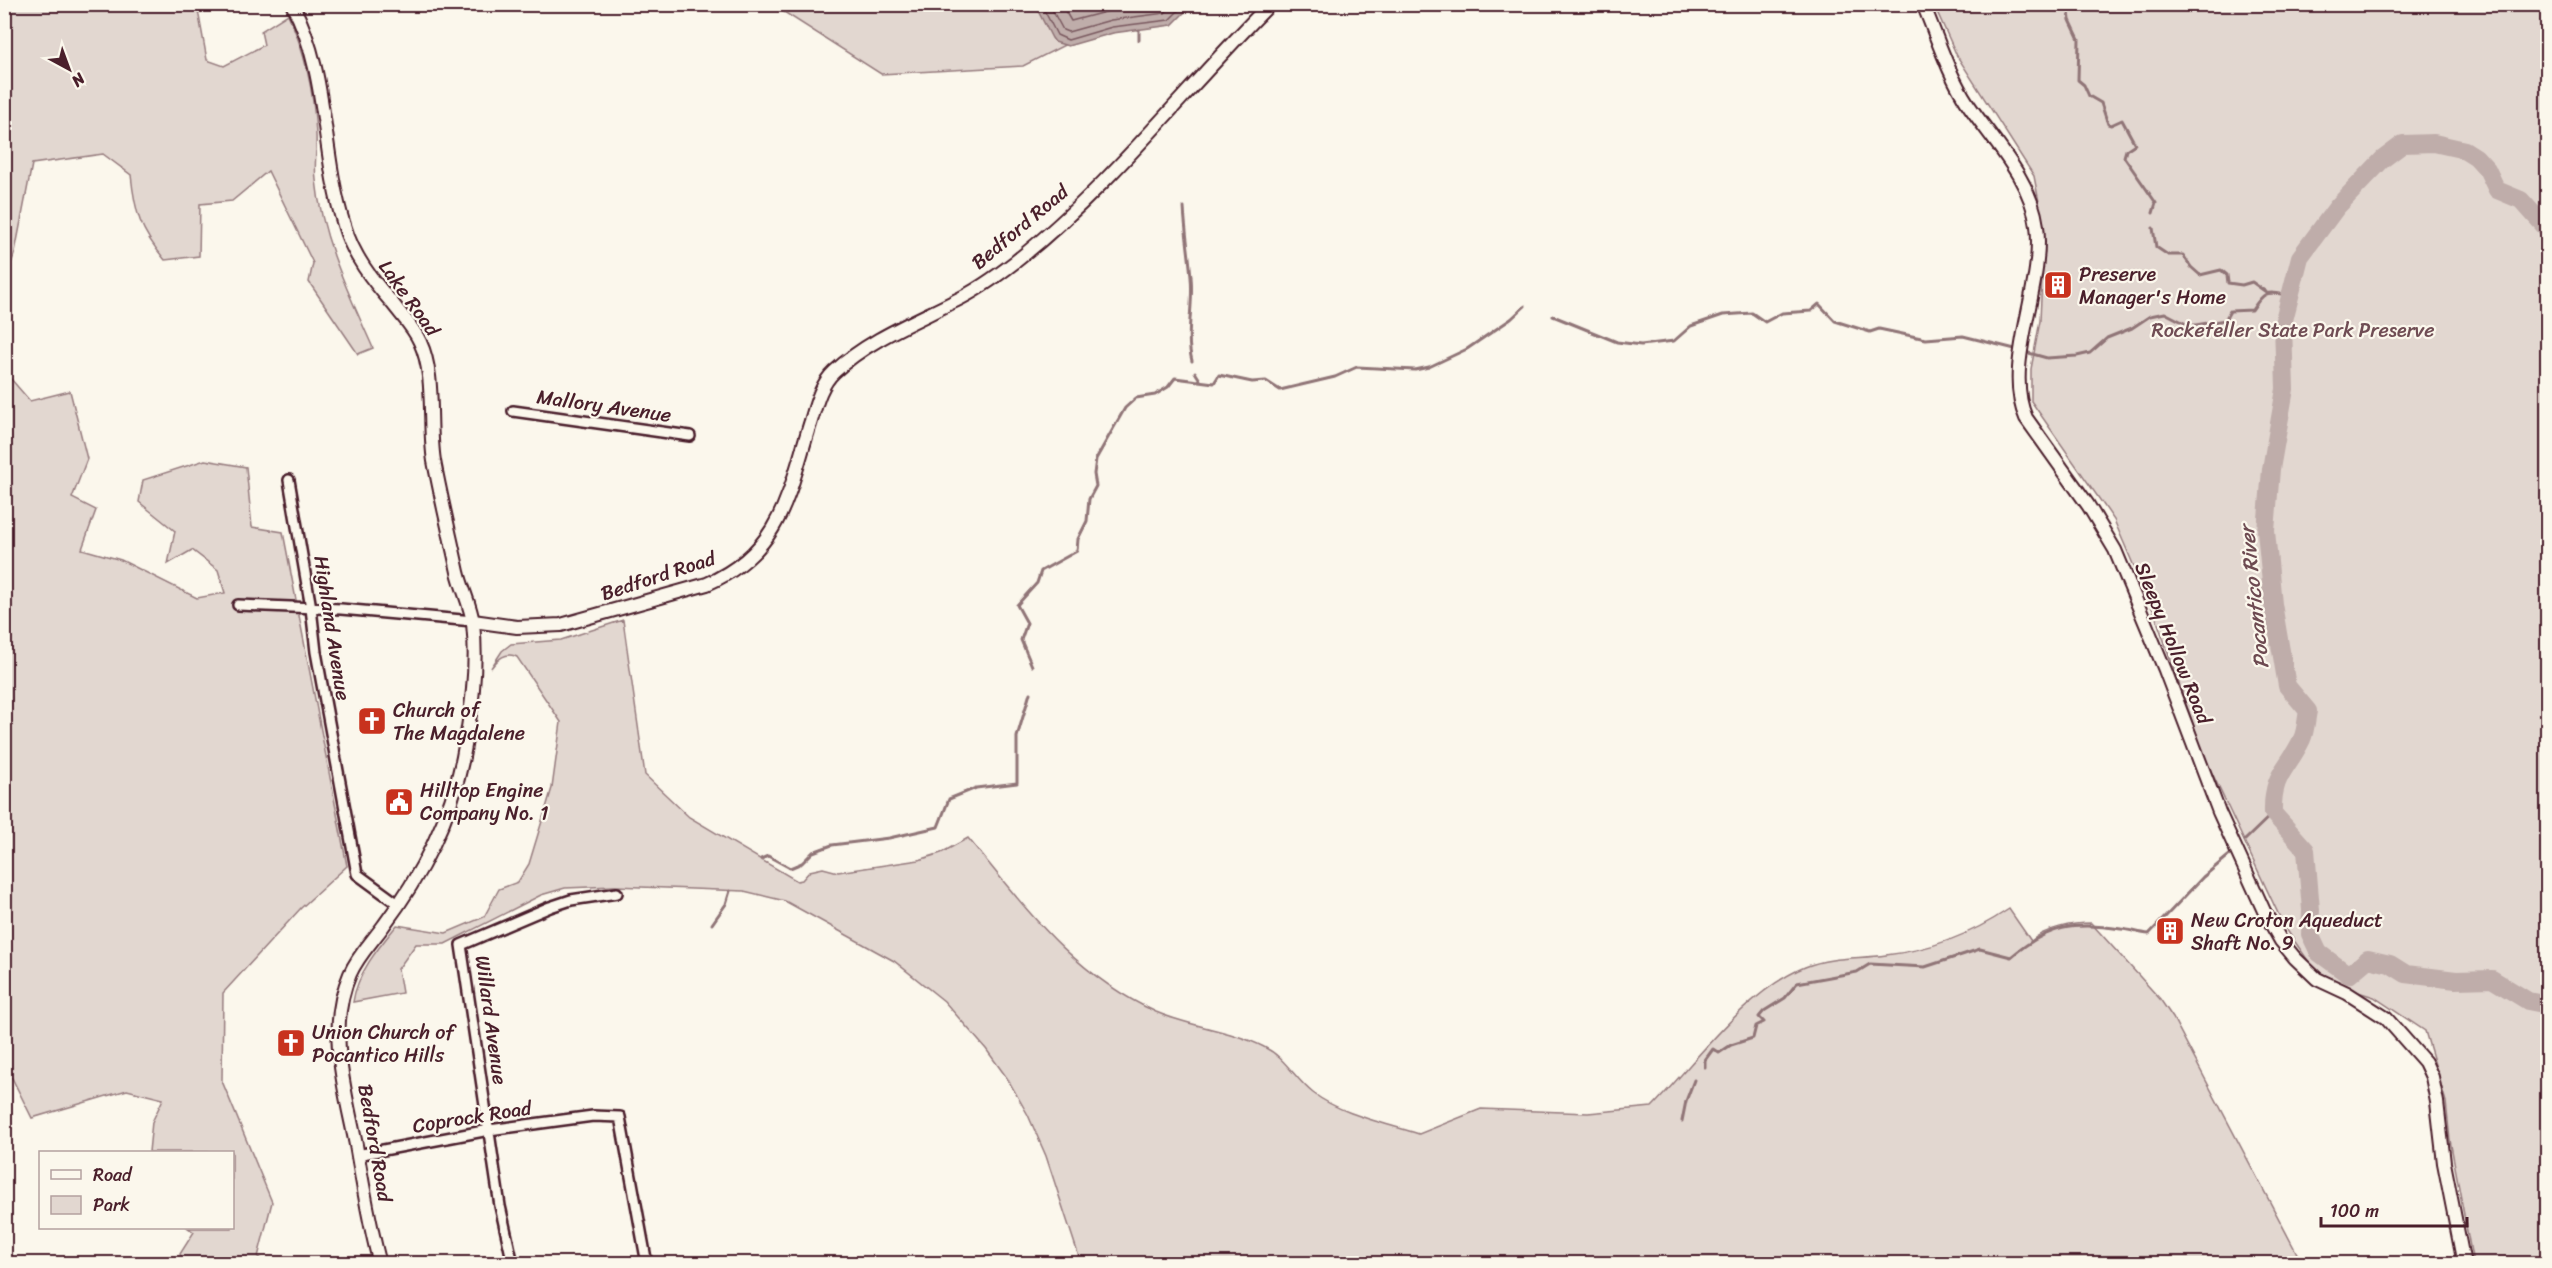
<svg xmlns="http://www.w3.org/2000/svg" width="2552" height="1268" viewBox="0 0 2552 1268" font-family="Sriracha,sans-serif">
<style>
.green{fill:#e2d7d0;stroke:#967b7e;stroke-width:1.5}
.water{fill:#bfadaa;stroke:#907477;stroke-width:1.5}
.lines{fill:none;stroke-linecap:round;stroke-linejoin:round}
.shore{stroke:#79585e;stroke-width:1.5}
.stream{stroke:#907477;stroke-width:3}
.river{stroke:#bfadaa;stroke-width:18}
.street-casing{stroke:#4a1f2b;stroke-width:14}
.secondary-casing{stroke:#4a1f2b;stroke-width:16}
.street{stroke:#fbf7ec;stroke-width:9}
.secondary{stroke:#fbf7ec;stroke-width:12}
.labels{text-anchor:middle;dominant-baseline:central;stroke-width:4.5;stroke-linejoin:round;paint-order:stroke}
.street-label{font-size:20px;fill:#4a1f2b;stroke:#fbf7ec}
.poi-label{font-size:20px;fill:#4a1f2b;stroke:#fbf7ec;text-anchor:start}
.park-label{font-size:20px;fill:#704d54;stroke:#fbf7ec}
.water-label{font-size:21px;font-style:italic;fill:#6d4a51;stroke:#fbf7ec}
</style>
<rect width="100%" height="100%" fill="#fbf7ec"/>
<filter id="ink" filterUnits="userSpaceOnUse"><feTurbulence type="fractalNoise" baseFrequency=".0167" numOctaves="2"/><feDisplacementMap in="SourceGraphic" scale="12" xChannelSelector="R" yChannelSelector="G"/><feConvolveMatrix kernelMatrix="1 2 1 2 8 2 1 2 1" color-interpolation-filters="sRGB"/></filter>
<g filter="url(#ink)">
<!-- green -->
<g class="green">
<path d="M5,4L197,5L207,60L224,66L264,45L261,31L288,14C305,52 314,92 316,134C317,149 314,165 316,180C322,240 349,294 373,348L358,354L309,282L313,263L268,171L232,201L200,204L199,256L165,260C140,230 135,213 131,175L103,154L32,164L15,252L5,281Z"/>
<polygon points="773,5 1135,5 1124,15 1023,66 881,74"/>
<polygon points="1934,5 2547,5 2547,1263 2473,1263 2450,1140 2446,1102 2425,1031 2374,997 2358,992 2319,972 2309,962 2284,926 2205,758 2155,615 2114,520 2031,401 2031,369 2040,321 2043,252 2039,202 2034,176 1957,56"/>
<polygon points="4,371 30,401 70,391 87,459 72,498 96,510 82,549 121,560 197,598 225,593 218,570 192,550 168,564 175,531 139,502 143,480 205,460 246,467 252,527 283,532 347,866 301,908 223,993 222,1081 272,1202 258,1257 266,1263 185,1263 180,1254 194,1232 188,1228 232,1228 232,1152 149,1152 152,1122 163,1099 127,1090 32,1118 12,1078 5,1074"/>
<path d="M623,620L645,775L689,817L797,881L802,880L810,871L823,868L838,872L919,860L941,853L968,838C1026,908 1071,973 1156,1012C1191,1027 1231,1030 1264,1047C1285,1057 1295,1079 1313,1093C1342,1115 1385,1123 1419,1134L1481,1109L1588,1113L1652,1107C1696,1061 1746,991 1805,967C1832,956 1859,959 1886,955C1931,950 1972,934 2009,909L2031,941C2045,928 2073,923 2091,923L2160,999L2173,1018L2302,1263H1081L1046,1156L1028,1115L1007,1078L986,1049L944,1001L894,961L785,901L744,891L615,886L565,888L541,895L445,944H416L398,969L402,993L353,1002C357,973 379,947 397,925L446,933L484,917L499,889L518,882L529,864L552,788L561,722L517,657C506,651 498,659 491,668L502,651L511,644L561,640Z"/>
</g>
<!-- water -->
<polygon class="water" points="1035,5 1035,4 1186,5 1185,12 1172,25 1113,33 1068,46 1055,42 1052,38"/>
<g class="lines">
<!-- shore -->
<g class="shore">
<polyline points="1041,4 1057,35 1068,40 1112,27 1169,20 1179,10 1180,4"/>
<polyline points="1049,4 1063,30 1068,32 1111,20 1165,13 1172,4"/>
<polyline points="1061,4 1071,21 1109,11 1161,4"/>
</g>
<!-- stream -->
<g class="stream">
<polyline points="2068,4 2070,20 2079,39 2078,80 2084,85 2089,96 2101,103 2108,124 2111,125 2122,120 2135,144 2126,150 2124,157 2156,203 2153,213"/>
<polyline points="1139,30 1139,40"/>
<path d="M1184,207C1185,230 1189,253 1191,277C1194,304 1185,334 1192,361"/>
<polyline points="2153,228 2156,247 2168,255 2183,255 2191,267 2200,275 2221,270 2227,275 2228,283 2242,285 2252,282 2266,292"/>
<polyline points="1553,316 1617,342 1641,345 1674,341 1691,326 1723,315 1752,313 1765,322 1782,313 1811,311 1819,304 1835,321 1870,332 1879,329 1926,339 1963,336 2019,350"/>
<path d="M2025,352L2047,358L2077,356L2090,353L2107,338L2132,328L2150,316L2165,313L2190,326L2225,320L2230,311L2252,310C2265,290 2266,292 2289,295"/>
<polyline points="1195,372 1200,380"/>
<polyline points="1032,666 1021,640 1027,623 1017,605 1037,583 1041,571 1077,551 1078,539 1087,521 1089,499 1096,486 1094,474 1096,459 1109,436 1125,408 1136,398 1155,395 1168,387 1175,378 1214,383 1219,375 1252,382 1266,381 1280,390 1335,377 1357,367 1415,370 1429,367 1467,349 1511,319 1525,306"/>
<polyline points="2245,840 2273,813"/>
<polyline points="761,859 768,856 790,868 802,863 813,852 832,845 889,838 938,827 949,799 976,788 1017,783 1017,737 1030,693"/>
<polyline points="712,924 726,904 730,891"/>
<path d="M1705,1067V1060L1713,1049L1719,1053L1731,1045L1753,1038L1756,1026L1764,1022L1759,1017L1764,1011L1785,998L1797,983L1857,972L1870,964L1925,967L1980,949L2011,957C2048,925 2075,922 2121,929C2131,930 2139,933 2149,934L2203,877L2232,853"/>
<polyline points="1682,1121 1686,1101 1694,1080"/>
</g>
<!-- river -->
<path class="river" d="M2548,230L2521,200L2497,190L2487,169L2476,157L2465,150L2434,143L2403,144L2383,159L2337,207L2300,257L2283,324L2285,389L2271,469L2266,531L2273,604L2287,686L2308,711C2306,720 2306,730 2302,739C2287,771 2272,773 2273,813L2306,850L2311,910L2310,934L2319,953L2349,975L2368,959L2390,964L2406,974L2456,980L2492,979L2528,1001L2548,1005"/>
<!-- street casing -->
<g class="street-casing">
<g id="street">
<polyline points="513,411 690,436"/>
<polyline points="289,480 311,608 316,652 357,874 398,904"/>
<polyline points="238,605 341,609 473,621"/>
<polyline points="357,1155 489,1130 593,1116 620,1117 647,1264"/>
<polyline points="513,1264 500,1206 461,945 550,907 571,900 617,893"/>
</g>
</g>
<!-- secondary casing -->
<g class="secondary-casing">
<g id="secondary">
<path d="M292,4C329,73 321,153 344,225C353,256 372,280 393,304C402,316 414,328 420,342C436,376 428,423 434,461C441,498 450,535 458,572C462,589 471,606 473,623C478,668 471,713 463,757C451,817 421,876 384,925C372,942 358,955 350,974C326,1029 345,1089 356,1145C363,1185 369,1224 380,1264"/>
<path d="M1923,4C1937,37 1948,74 1968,104C1993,141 2031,179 2037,226C2045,287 2002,364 2026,418L2088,505L2115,550L2165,670L2219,812L2264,911L2281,941L2295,958L2317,979L2347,993L2386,1018L2425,1062L2432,1077L2437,1102L2444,1163L2464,1264"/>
<path d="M473,621L517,627L561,625L707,584C783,550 788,493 811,421C816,404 821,384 834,372C868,340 914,322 955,301C976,291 997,276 1015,262C1110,187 1185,89 1270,4"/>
</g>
</g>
<!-- street -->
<use href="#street" class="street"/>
<!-- secondary -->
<use href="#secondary" class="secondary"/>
</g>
</g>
<!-- icons -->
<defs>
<g id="building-square" transform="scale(1.5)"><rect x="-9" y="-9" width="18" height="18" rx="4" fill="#c8321e" stroke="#fbf7ec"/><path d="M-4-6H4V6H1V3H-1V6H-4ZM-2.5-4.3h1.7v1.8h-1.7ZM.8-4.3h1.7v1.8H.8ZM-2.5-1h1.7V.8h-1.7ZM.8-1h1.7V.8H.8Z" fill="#fff"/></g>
<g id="church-square" transform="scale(1.5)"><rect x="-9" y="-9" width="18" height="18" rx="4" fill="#c8321e" stroke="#fbf7ec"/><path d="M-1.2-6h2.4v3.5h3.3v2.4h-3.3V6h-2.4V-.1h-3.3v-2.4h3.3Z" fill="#fff"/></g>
<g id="civic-square" transform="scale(1.5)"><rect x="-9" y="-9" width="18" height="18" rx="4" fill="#c8321e" stroke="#fbf7ec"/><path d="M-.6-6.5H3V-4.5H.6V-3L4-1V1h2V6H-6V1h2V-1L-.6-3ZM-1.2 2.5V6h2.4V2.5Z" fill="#fff"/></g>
</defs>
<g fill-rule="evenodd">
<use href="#building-square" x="2058" y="285"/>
<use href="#church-square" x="372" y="721"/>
<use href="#civic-square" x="399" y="802"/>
<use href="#building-square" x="2170" y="931"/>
<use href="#church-square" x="291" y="1043"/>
</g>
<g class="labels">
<!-- street labels -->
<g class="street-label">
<text transform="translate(1020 227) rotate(-40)">Bedford Road</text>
<text transform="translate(409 298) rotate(54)">Lake Road</text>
<text transform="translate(604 406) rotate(8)">Mallory Avenue</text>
<text transform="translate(658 576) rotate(-18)">Bedford Road</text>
<text transform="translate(332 628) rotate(81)">Highland Avenue</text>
<text transform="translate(2173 643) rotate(68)">Sleepy Hollow Road</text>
<text transform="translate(491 1020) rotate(82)">Willard Avenue</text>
<text transform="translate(472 1117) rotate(-9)">Coprock Road</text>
<text transform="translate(375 1143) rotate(80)">Bedford Road</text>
</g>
<!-- poi labels -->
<g class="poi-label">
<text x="2079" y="274">Preserve<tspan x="2079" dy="23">Manager's Home</tspan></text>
<text x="393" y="710">Church of<tspan x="393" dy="23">The Magdalene</tspan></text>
<text x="420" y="790">Hilltop Engine<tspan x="420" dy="23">Company No. 1</tspan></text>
<text x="2191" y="920">New Croton Aqueduct<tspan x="2191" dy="23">Shaft No. 9</tspan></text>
<text x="312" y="1032">Union Church of<tspan x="312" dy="23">Pocantico Hills</tspan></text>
</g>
<!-- park labels -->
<g class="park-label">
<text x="2293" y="330">Rockefeller State Park Preserve</text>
</g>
<!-- water labels -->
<g class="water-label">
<text transform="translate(2254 597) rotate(-96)">Pocantico River</text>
</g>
</g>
<!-- margin -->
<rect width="2552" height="1268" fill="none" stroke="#fbf7ec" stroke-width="24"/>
<rect x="12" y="12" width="2528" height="1244" fill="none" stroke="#4a1f2b" stroke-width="2" filter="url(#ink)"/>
<!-- legend -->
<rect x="39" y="1151" width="195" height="78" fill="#fbf7ec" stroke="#b4a19f" stroke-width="1.5"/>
<rect x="51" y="1170" width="30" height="9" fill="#fbf7ec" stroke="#b4a19f" stroke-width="1.5"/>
<text x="93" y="1181" font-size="18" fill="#4a1f2b">Road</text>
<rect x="51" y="1196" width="30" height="18" fill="#e2d7d0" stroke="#b4a19f" stroke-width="1.5"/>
<text x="93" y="1211" font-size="18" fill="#4a1f2b">Park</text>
<!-- north arrow -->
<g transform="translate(69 69) rotate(139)" stroke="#fbf7ec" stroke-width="4.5" paint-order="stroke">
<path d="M0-4.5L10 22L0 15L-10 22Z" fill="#4a1f2b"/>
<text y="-9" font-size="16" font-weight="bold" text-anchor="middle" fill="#4a1f2b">N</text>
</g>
<!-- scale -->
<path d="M2321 1217v9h146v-9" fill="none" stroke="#4a1f2b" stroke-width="3"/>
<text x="2330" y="1217" font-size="18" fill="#4a1f2b" stroke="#fbf7ec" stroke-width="4.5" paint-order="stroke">100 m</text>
</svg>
